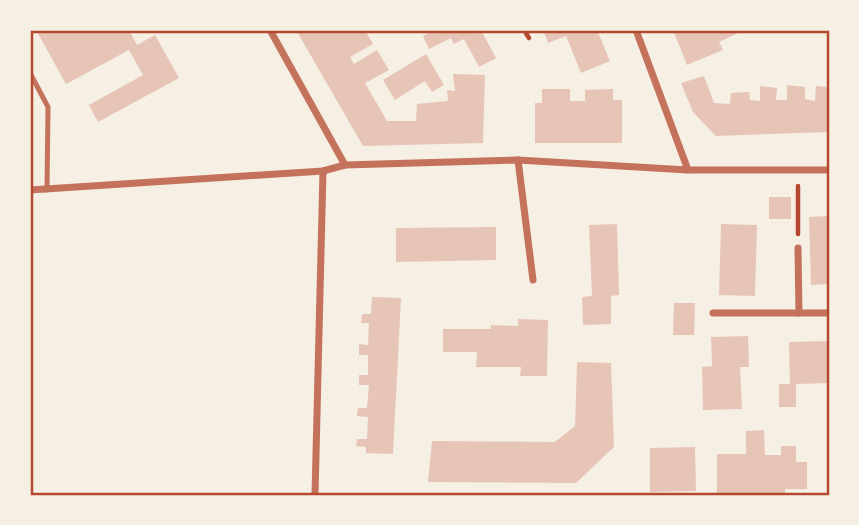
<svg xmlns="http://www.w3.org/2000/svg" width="859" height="525" viewBox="0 0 859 525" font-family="'Roboto Condensed',sans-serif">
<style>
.building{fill:#e6c5b7}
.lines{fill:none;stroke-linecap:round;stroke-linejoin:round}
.path{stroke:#b5482f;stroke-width:4.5}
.service{stroke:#c5725c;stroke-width:5}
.minor{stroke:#c5725c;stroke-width:7}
.neatline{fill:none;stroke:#b5482f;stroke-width:2.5}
</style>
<rect width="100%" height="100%" fill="#f6efe4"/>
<!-- building -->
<g class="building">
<polygon points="36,30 129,30 137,45 155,35 179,78 98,122 89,105 143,75 129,50 66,84"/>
<polygon points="296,30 338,30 340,33 346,30 365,30 373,44 350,57 354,64 377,50 389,70 365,83 387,121 416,121 417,104 448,101 447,90 455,91 453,74 485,75 483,143 363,146"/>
<polygon points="434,30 481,30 496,58 479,67 464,39 454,44 451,38 429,49 423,36"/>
<polygon points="543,30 597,30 610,61 581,73 566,36 548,43"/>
<polygon points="673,30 736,30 738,33 719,42 723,50 687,65"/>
<polygon points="426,54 444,85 432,92 425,81 395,100 383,80"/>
<polygon points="704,76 714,103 730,104 731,93 749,92 750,100 760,101 760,86 777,88 776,100 787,100 787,85 805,87 805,99 815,101 816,86 829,87 829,132 716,136 693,112 681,83"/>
<polygon points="542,89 570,89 570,101 585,101 585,90 613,89 613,100 622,100 622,143 535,143 535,103 542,103"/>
<rect x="769" y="197" width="22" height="22"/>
<polygon points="829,216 829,284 811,285 809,217"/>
<polygon points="617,224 619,295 611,296 611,324 583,325 582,297 592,296 589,225"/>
<polygon points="721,224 757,225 755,296 719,295"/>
<polygon points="496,227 496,260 396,262 396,228"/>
<polygon points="372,297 401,298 393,454 366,453 366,447 356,446 357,439 367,439 368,417 357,416 358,408 367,408 369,385 359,385 359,375 368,375 368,355 359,355 359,344 368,345 369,323 361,323 362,314 371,314"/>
<polygon points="674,303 695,303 694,335 673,335"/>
<polygon points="518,319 548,320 547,376 520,376 521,367 476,367 477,352 443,352 443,329 491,329 491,325 518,326"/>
<polygon points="748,336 749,367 740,367 742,409 703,410 702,367 712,366 711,337"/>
<polygon points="829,341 829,383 796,384 796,407 779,407 779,384 790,384 789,342"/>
<polygon points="577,362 611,363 614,447 576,483 428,482 432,441 555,442 575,426"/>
<polygon points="764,430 765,455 781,455 781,446 796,446 796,462 807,462 807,489 785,489 785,495 717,495 717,454 746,454 746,431"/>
<polygon points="695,447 696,491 650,492 650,448"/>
</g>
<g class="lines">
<!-- path -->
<g class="path">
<polyline points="524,30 529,38"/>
<polyline points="798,186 798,234"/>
</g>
<!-- service -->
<polyline class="service" points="30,73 48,107 47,190"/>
<!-- minor -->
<g class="minor">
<polyline points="270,30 345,165"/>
<polyline points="636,30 688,170"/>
<polyline points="518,160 533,280"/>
<polyline points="30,190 323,171 345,165 518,160 688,170 829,170"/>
<polyline points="798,248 799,313"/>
<polyline points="713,313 829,313"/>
<polyline points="315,495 323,171"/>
</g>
</g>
<!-- border -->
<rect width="859" height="525" fill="none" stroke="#f6efe4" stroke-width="63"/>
<rect x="32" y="32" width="796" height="462" class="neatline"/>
</svg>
